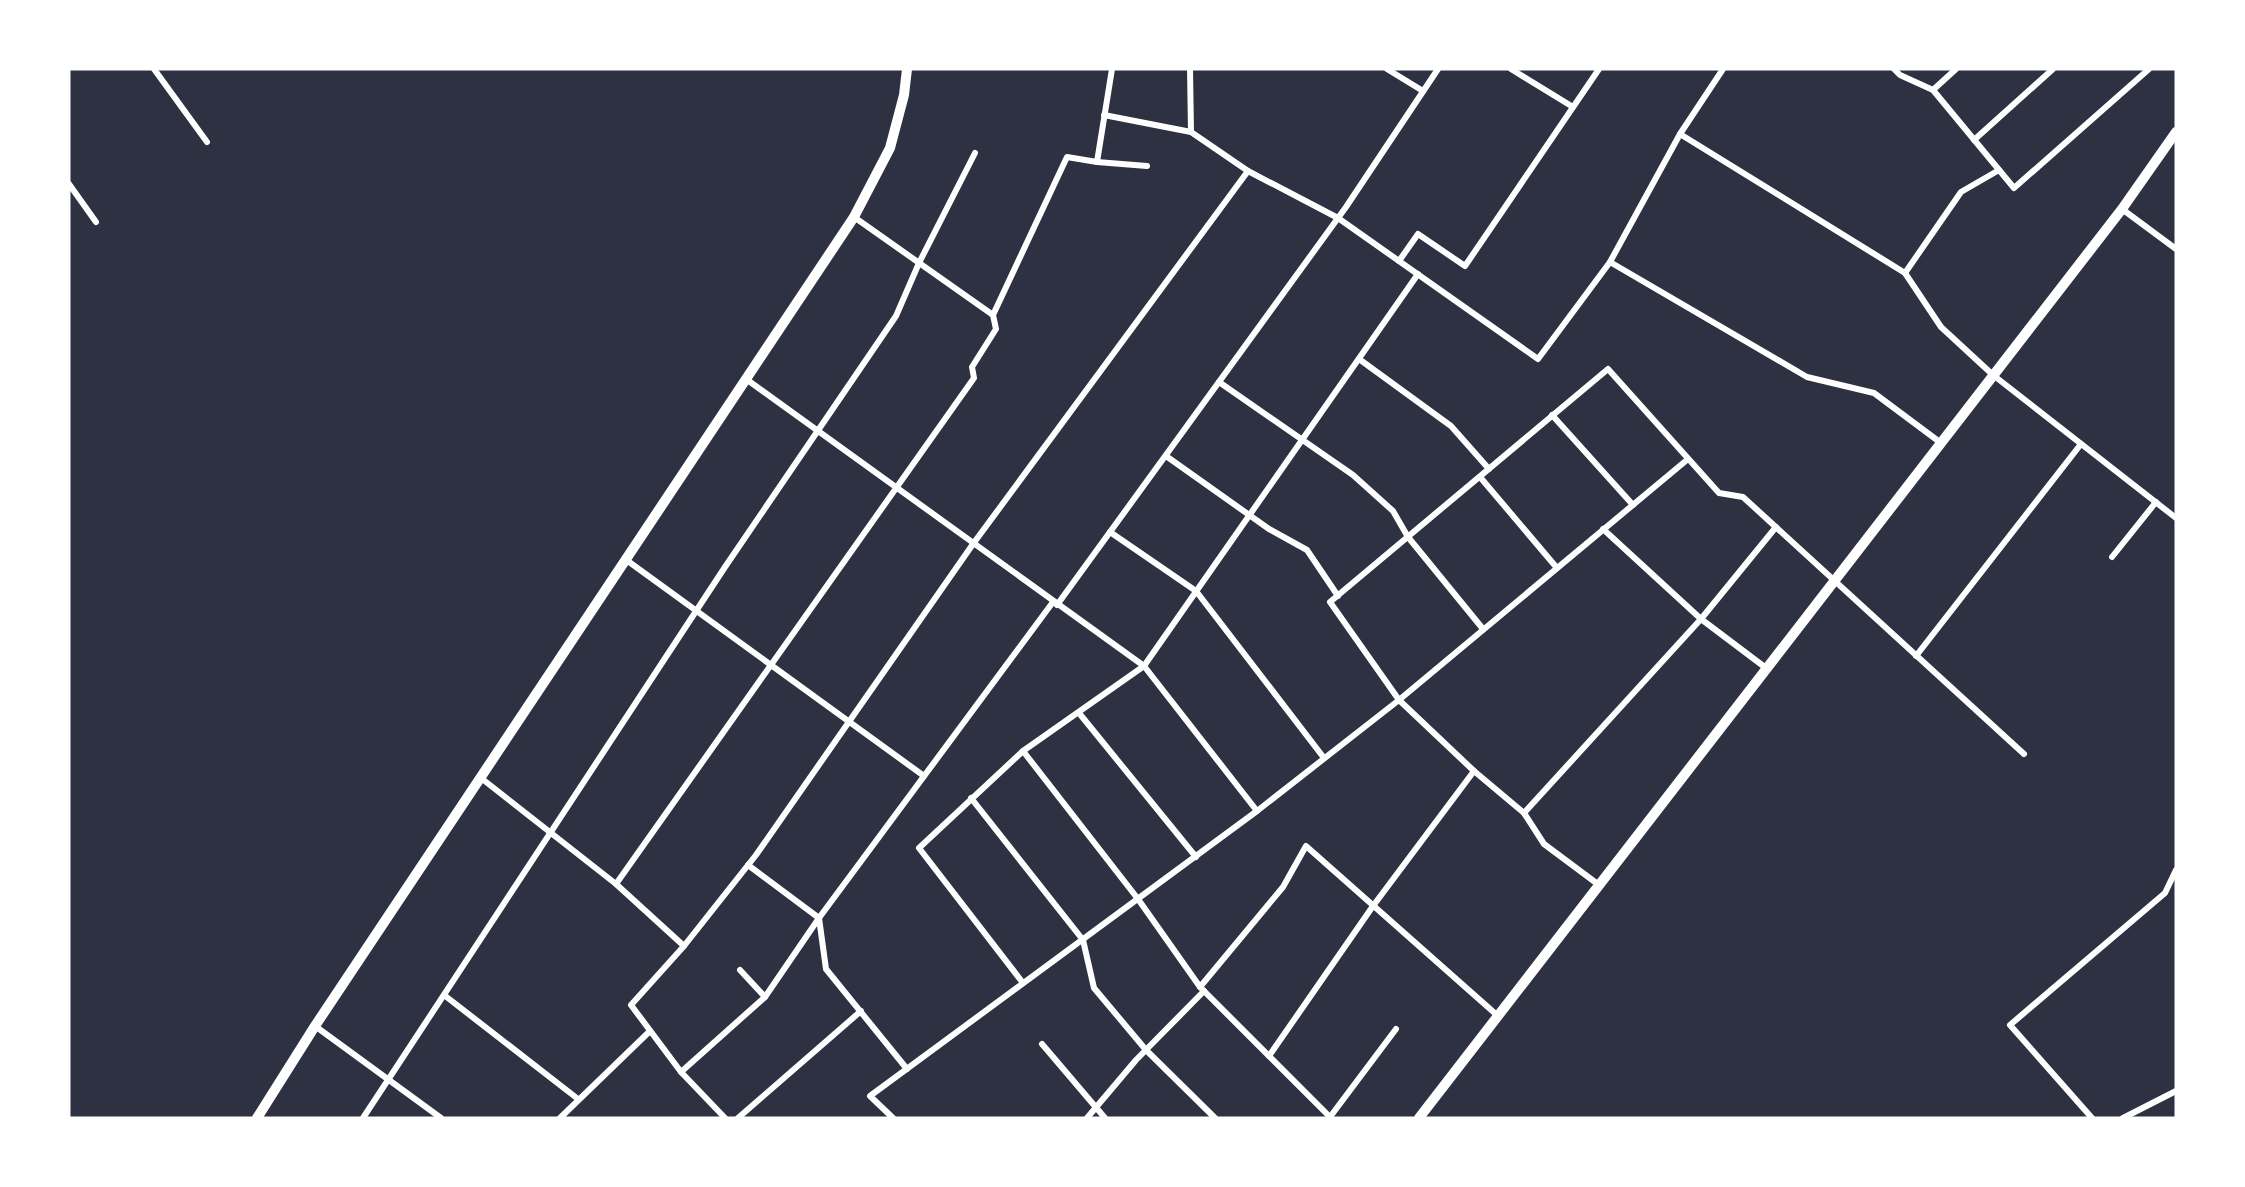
<svg xmlns="http://www.w3.org/2000/svg" width="2245" height="1187" viewBox="0 0 2245 1187" font-family="'Golos Text',sans-serif">
<style>
.lines{fill:none;stroke-linecap:round;stroke-linejoin:round}
.minor{stroke:#fff;stroke-width:6}
.tertiary{stroke:#fff;stroke-width:10}
</style>
<rect width="100%" height="100%" fill="#2d3142"/>
<g class="lines">
<!-- minor -->
<g class="minor">
<polyline points="154,69 207,142"/>
<polyline points="1190,69 1191,132 1248,171 1338,218 1538,359 1610,262 1680,134 1723,69"/>
<polyline points="1387,69 1423,91"/>
<polyline points="1511,69 1573,107"/>
<polyline points="1894,69 1900,75 1933,90 2014,188 2149,69"/>
<polyline points="1933,90 1956,69"/>
<polyline points="1104,115 1191,132"/>
<polyline points="1680,134 1905,273 1941,327 1993,375 2176,518"/>
<polyline points="1974,140 2053,69"/>
<polyline points="1097,162 1112,69"/>
<polyline points="69,184 96,222"/>
<polyline points="2122,209 2176,249"/>
<polyline points="854,217 993,315"/>
<polyline points="1399,261 1418,234 1465,266 1599,69"/>
<polyline points="1610,262 1807,377 1874,393 1941,443"/>
<polyline points="1905,273 1961,192 1999,170"/>
<polyline points="1359,359 1451,426 1489,469"/>
<polyline points="746,379 1144,666 1257,811"/>
<polyline points="1219,382 1353,475 1393,511 1408,537 1483,629"/>
<polyline points="1552,415 1633,505"/>
<polyline points="1166,456 1269,529 1307,550 1338,596"/>
<polyline points="1480,477 1557,568"/>
<polyline points="1603,529 1701,619 1766,668"/>
<polyline points="1110,532 1196,591 1324,758"/>
<polyline points="2112,557 2156,502"/>
<polyline points="625,559 924,776"/>
<polyline points="1057,605 1346,207 1438,69"/>
<polyline points="1916,656 2081,444"/>
<polyline points="1079,713 1196,857"/>
<polyline points="1023,751 1138,899 1200,987 1331,1118"/>
<polyline points="481,778 616,884 684,946"/>
<polyline points="971,798 1083,940 1094,988 1146,1050 1215,1118"/>
<polyline points="1524,813 1474,771 1399,700 1330,602 1608,369 1719,493 1743,497 2024,754"/>
<polyline points="748,865 819,918 1053,602"/>
<polyline points="616,884 974,378 972,367 996,329 993,315 1067,157 1097,162 1147,166"/>
<polyline points="1599,885 1544,844 1524,813 1701,619 1776,527"/>
<polyline points="819,918 826,969 907,1069"/>
<polyline points="1023,983 919,848 1023,751 1144,666 1418,274"/>
<polyline points="1200,987 1283,887 1306,846 1498,1016"/>
<polyline points="444,995 578,1099"/>
<polyline points="765,997 819,918"/>
<polyline points="315,1026 441,1118"/>
<polyline points="1042,1044 1105,1118"/>
<polyline points="1269,1056 1373,906 1474,771"/>
<polyline points="681,1072 765,997 740,970"/>
<polyline points="1330,1117 1396,1029"/>
<polyline points="363,1118 725,567 896,316 919,263 975,153"/>
<polyline points="560,1118 650,1031"/>
<polyline points="725,1118 681,1072 631,1005 684,946 756,855 973,544 1248,171"/>
<polyline points="738,1118 861,1011"/>
<polyline points="893,1118 870,1096 1257,811 1399,700 1688,459"/>
<polyline points="1087,1118 1136,1060 1204,991"/>
<polyline points="2092,1118 2010,1025 2165,893 2176,870"/>
<polyline points="2123,1118 2176,1091"/>
</g>
<!-- tertiary -->
<g class="tertiary">
<polyline points="257,1118 315,1026 854,217 890,148 904,95 907,69"/>
<polyline points="1419,1118 2122,209 2176,132"/>
</g>
</g>
<!-- border -->
<rect width="2245" height="1187" fill="none" stroke="#ffffff" stroke-width="141"/>
</svg>
